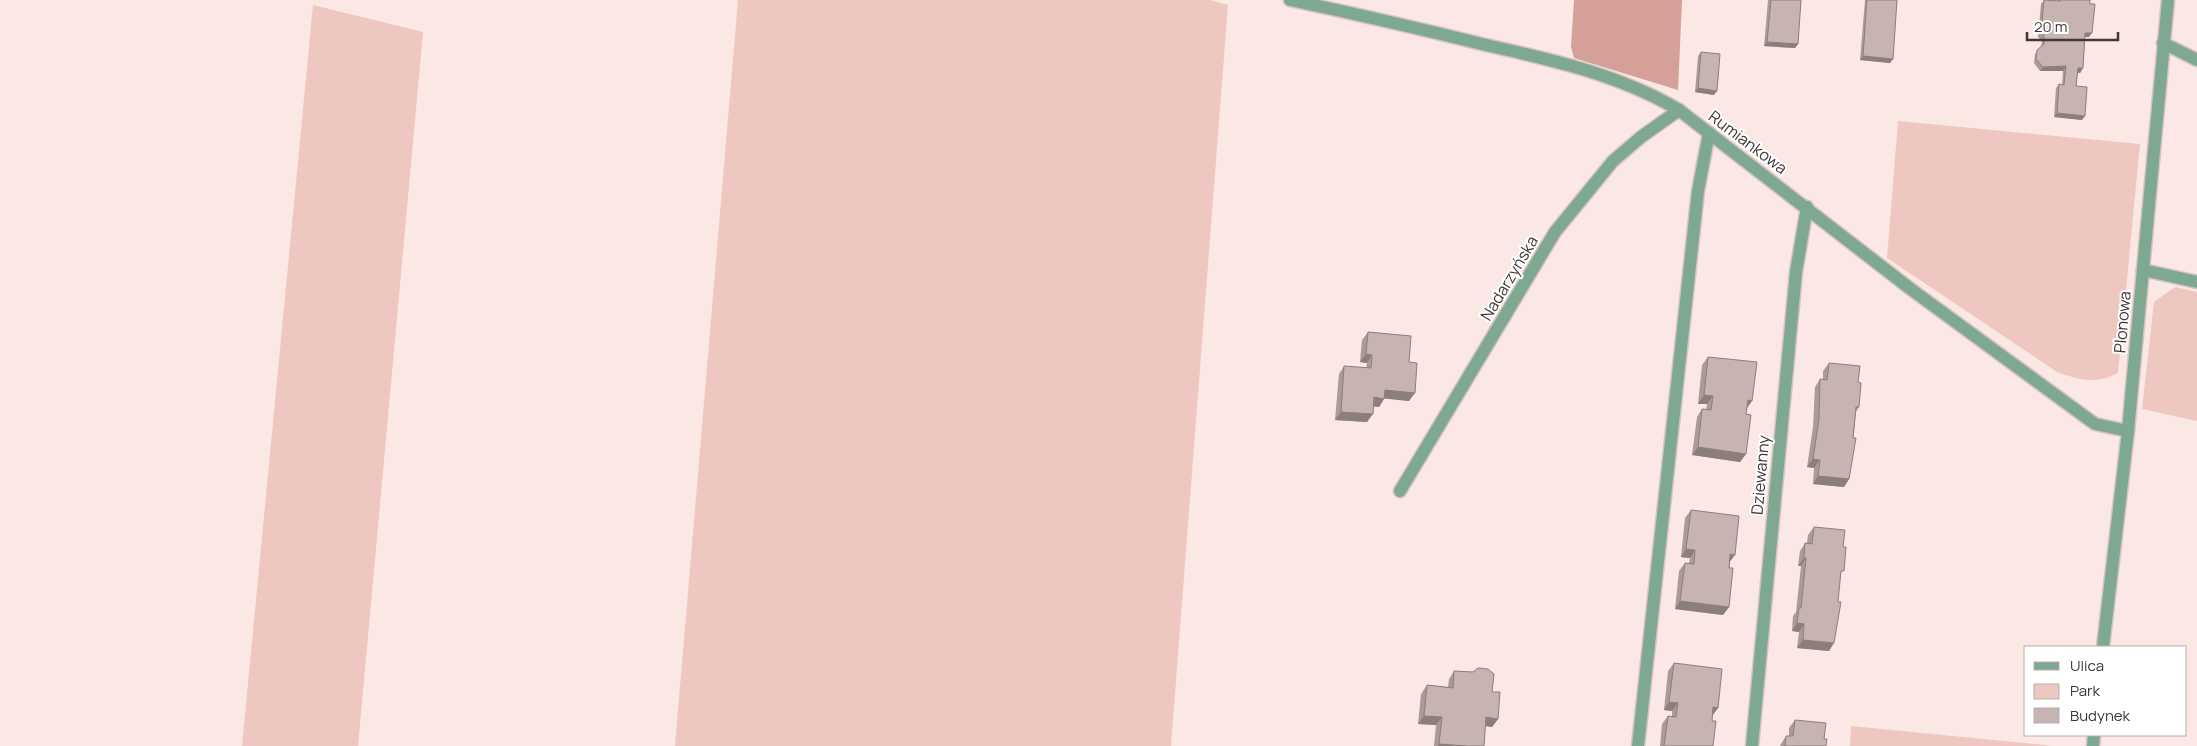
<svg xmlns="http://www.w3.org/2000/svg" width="2197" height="746" viewBox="0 0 2197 746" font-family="Manrope,sans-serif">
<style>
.green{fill:#eec8c0}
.forest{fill:#d5a097}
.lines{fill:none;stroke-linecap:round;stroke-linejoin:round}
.service-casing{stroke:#d6c4c1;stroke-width:15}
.minor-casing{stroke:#d6c4c1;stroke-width:15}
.service{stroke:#7fa891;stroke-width:12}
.minor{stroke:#7fa891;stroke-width:12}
.wall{fill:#ab9b97}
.shaded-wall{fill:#8b7e7b}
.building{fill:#c7b4b0;stroke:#8b7e7b}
.labels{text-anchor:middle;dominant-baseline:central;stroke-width:4;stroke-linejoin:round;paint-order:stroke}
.street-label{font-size:16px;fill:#403837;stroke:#fff}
</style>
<rect width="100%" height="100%" fill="#fbe7e3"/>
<!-- green -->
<g class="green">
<polygon points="738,0 1210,0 1228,5 1171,746 675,746"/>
<polygon points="313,5 423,32 358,746 242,746"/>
<path d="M1898,121L2140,144L2118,373C2095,385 2080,380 2057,372L1887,258Z"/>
<polygon points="2175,287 2197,292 2197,421 2142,409 2154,302"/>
<polygon points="1851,726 2054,746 1850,746"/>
</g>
<!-- forest -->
<polygon class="forest" points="1574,0 1682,0 1678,90 1574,58 1571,47"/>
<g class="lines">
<!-- service casing -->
<g class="service-casing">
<polyline id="service" points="1638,746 1698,191 1709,133"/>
</g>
<!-- minor casing -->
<g class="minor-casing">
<g id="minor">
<path d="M1290,0C1356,14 1421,29 1486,45C1553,60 1620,75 1679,110L1912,290L2095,424L2128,431"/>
<polyline points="2163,43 2197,60"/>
<polyline points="2143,270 2197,282"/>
<polyline points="1400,491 1555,232 1613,161 1641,137 1679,110"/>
<polyline points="2103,647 2128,431 2168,0"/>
<polyline points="1752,746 1796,272 1807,207"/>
<polyline points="2093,746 2094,735"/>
</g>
</g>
<!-- service -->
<use href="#service" class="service"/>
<!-- minor -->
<use href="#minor" class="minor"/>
</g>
<!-- wall -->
<g class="wall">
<polygon points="1768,0 1801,0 1798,44 1795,48 1764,46"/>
<polygon points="1865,0 1897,0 1893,59 1890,63 1860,60"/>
<polygon points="2044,0 2058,1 2058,0 2090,0 2089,37 2085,37 2083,68 2080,73 2078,72 2076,86 2082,120 2054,117 2056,88 2059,84 2062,85 2063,71 2040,71 2034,63 2035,54 2041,47 2042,41 2038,37 2041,4"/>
<polygon points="1701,52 1714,95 1695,92 1698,56"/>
<polygon points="1368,332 1409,362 1409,401 1384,398 1379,407 1373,406 1367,422 1335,420 1339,374 1344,366 1366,368 1367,363 1360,362 1362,340"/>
<polygon points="1708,357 1752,401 1747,408 1746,414 1746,454 1740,462 1692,455 1697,417 1702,409 1706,410 1707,404 1698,404 1702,365"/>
<polygon points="1829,363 1858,382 1859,407 1856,412 1849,479 1844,487 1813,484 1814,468 1807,467 1813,427 1815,387 1820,379 1823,379 1823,371"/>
<polygon points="1691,510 1730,562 1729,607 1723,615 1675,609 1679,571 1685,563 1689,563 1690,558 1681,557 1685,518"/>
<polygon points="1814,527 1840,576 1829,651 1797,648 1799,632 1792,631 1793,616 1796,612 1801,566 1798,566 1800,551 1805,543 1807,543 1808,535"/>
<polygon points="1674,663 1718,708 1712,716 1712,721 1713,746 1660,746 1662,724 1668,716 1672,716 1672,711 1664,710 1668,671"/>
<polygon points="1454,671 1492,692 1498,719 1492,727 1485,726 1484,746 1434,746 1436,725 1418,724 1421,694 1427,685 1448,687 1449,679"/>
<polygon points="1795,720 1824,739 1826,746 1780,746 1781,744 1786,736 1789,736 1789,728"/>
</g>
<!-- shaded-wall -->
<g class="shaded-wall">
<polygon points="2085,33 2092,33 2089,37 2083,37"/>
<polygon points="1767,42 1798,44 1795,48 1764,46"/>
<polygon points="1863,56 1893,59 1890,63 1860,60"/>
<polygon points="2066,66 2063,71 2040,71 2043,67"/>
<polygon points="2078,68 2083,68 2080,73 2075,72"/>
<polygon points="1698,88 1717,91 1714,95 1695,92"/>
<polygon points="2057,113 2085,116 2082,120 2054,117"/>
<polygon points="1366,354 1372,355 1367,363 1360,362"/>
<polygon points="1385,390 1415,393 1409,401 1379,398"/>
<polygon points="1704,395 1713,396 1707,404 1698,404"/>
<polygon points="1374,397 1384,399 1379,407 1368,406"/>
<polygon points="1748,400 1752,401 1746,409"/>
<polygon points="1341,412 1373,414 1367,422 1335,420"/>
<polygon points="1698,447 1746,454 1740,462 1692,455"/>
<polygon points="1813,459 1820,460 1814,468 1807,467"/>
<polygon points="1818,476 1849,479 1844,487 1813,484"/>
<polygon points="1686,549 1695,550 1690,558 1681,557"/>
<polygon points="1730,554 1735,555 1729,563"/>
<polygon points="1804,558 1806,558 1801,566 1798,566"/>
<polygon points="1680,601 1729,607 1723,615 1675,609"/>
<polygon points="1797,623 1804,624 1799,632 1792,631"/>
<polygon points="1803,640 1834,643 1829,651 1797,648"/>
<polygon points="1669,702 1678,703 1672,711 1664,710"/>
<polygon points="1713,707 1718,708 1712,716"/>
<polygon points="1424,716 1442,717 1436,725 1418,724"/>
<polygon points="1486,717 1498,719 1492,727 1480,725"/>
<polygon points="1439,744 1467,746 1438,746"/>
</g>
<!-- building -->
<g class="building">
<polygon points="1771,0 1801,0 1798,44 1767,42"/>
<polygon points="1867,0 1897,0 1893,59 1863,56"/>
<polygon points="2044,0 2060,1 2060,0 2090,0 2090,4 2095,4 2092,33 2085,33 2083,68 2078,68 2076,86 2087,87 2085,116 2057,113 2059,84 2064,85 2066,66 2043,67 2036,59 2037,50 2044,44 2044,36 2041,32"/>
<polygon points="1701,52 1720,54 1717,91 1698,88"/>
<polygon points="1368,332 1411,336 1409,362 1417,363 1415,393 1385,390 1384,399 1374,397 1373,414 1341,412 1344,366 1371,368 1372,355 1366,354"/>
<polygon points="1708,357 1757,362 1752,401 1748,400 1746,414 1751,415 1746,454 1698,447 1702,409 1711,410 1713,396 1704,395"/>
<polygon points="1829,363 1860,366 1858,382 1861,383 1859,407 1856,407 1853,438 1856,438 1849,479 1818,476 1820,460 1813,459 1819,419 1820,379 1827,380"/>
<polygon points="1691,510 1739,516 1735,555 1730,554 1729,568 1733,568 1729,607 1680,601 1685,563 1694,564 1695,550 1686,549"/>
<polygon points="1814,527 1845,530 1843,547 1846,547 1844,571 1841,571 1838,602 1841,602 1834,643 1803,640 1804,624 1797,623 1799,608 1801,608 1806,558 1804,558 1805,543 1812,544"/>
<polygon points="1674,663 1722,669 1718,708 1713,707 1712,721 1716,721 1713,746 1664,746 1668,716 1676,717 1678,703 1669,702"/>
<polygon points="1478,668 1488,669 1494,674 1492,692 1500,692 1498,719 1486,717 1484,746 1467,746 1439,744 1442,717 1424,716 1427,685 1453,688 1454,671 1473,672"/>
<polygon points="1795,720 1826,723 1824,739 1827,739 1826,746 1785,746 1786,736 1793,736"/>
</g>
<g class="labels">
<!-- street labels -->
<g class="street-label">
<text transform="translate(1748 142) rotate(37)">Rumiankowa</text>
<text transform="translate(1509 278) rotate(-59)">Nadarzyńska</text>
<text transform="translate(2122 322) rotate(-85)">Plonowa</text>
<text transform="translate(1760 475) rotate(-85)">Dziewanny</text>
</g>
</g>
<!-- legend -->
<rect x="2024" y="646" width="162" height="90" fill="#ffffff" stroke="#b3afaf"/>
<rect x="2034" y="662" width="25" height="8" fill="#7fa891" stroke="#b3afaf"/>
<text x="2070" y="671" font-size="15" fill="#403837">Ulica</text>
<rect x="2034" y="684" width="25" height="15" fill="#eec8c0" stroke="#b3afaf"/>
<text x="2070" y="696" font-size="15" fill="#403837">Park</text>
<rect x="2034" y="708" width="25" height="15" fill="#c7b4b0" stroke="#b3afaf"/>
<text x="2070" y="721" font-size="15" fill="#403837">Budynek</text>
<!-- scale -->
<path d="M2027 32v8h91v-8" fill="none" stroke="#403837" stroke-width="2.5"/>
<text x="2034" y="32" font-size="15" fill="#403837" stroke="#ffffff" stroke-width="4" paint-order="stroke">20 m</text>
</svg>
